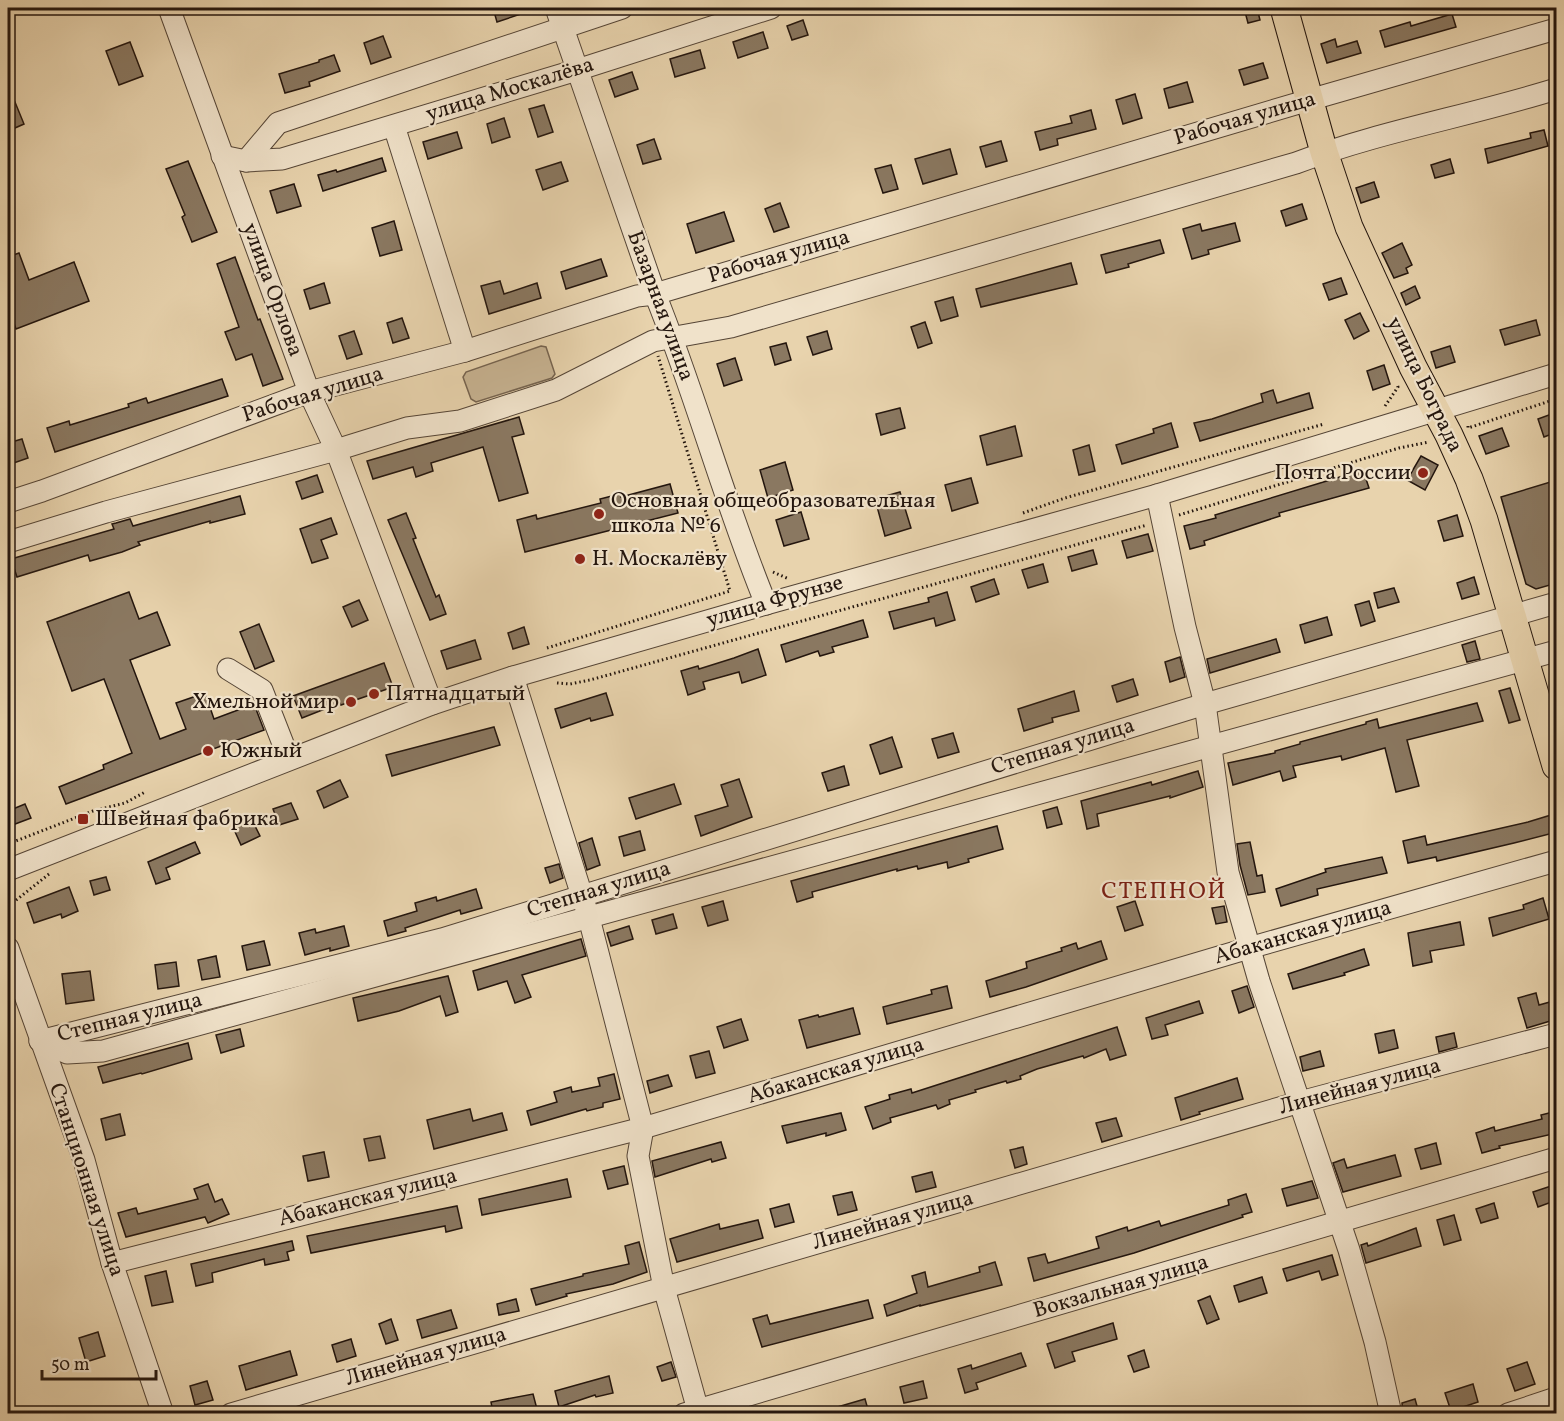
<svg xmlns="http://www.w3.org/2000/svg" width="1564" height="1421" viewBox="0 0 1564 1421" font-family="Vollkorn,serif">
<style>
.green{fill:#c7b392;stroke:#766450;stroke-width:1.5}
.building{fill:#8a7861;stroke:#24160e;stroke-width:1.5}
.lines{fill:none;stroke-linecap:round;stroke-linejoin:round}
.minor-casing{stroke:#554536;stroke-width:23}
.major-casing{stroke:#24160e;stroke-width:29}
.path{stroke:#24160e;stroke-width:3;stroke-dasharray:1.5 3;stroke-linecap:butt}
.minor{stroke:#f0e2ca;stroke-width:21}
.major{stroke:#e8d3ad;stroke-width:27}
.poi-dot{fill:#8f2418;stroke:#f0e2ca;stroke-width:2}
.labels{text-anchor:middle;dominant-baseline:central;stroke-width:4.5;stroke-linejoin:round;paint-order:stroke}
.street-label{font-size:22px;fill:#24160e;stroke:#f0e2ca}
.poi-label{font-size:22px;fill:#24160e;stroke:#f0e2ca;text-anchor:start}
.neighbourhood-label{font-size:24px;letter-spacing:1.5px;fill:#7a1f14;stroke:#f0e2ca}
</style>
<rect width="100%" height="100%" fill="#e8d3ad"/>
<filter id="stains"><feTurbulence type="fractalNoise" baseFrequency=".00333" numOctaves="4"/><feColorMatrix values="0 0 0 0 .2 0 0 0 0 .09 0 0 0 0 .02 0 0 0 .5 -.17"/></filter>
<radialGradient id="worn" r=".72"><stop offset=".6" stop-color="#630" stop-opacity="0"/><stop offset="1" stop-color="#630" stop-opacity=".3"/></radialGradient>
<!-- green -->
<polygon class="green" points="541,346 546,347 555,374 552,378 476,402 471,399 463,377 466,372"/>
<!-- building -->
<g class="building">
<polygon points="493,8 533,8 533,10 497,22"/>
<polygon points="1244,8 1257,8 1260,20 1248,23"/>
<polygon points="1452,14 1456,27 1385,47 1380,31 1410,22 1411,26"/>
<polygon points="803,20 808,35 792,40 787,26"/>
<polygon points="763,32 768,48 738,58 733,42"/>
<polygon points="383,36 391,57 371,64 364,43"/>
<polygon points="1335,39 1337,47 1357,41 1361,53 1327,63 1321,44"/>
<polygon points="130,42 143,76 119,85 106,51"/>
<polygon points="700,50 705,68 675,77 670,59"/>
<polygon points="334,55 340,71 309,82 310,86 285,93 279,74 319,62 319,60"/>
<polygon points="1263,63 1268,78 1244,85 1239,70"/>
<polygon points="632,72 638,89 615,97 609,80"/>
<polygon points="1187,82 1193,102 1169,108 1164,89"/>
<polygon points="8,85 24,124 8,131"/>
<polygon points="1135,94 1142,118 1123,124 1116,100"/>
<polygon points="544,105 553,132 538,137 529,109"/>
<polygon points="1091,110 1096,129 1057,139 1058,145 1040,150 1035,132 1072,123 1070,116"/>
<polygon points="504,118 510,137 492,143 487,124"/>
<polygon points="1544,130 1548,146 1488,163 1485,149 1531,138 1530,133"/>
<polygon points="457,132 462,148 428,159 423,142"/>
<polygon points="654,139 661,159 643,164 637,145"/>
<polygon points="1001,141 1007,161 986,167 980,147"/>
<polygon points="950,149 957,174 923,184 915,159"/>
<polygon points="382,158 386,171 323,191 318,175 336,170 337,172"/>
<polygon points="1450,159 1454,173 1435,178 1431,165"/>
<polygon points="188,161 217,232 192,242 182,217 185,215 166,169"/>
<polygon points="561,162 568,181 543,190 536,170"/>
<polygon points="891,165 898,189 883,193 875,169"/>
<polygon points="1374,182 1379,197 1361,203 1356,188"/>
<polygon points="294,184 301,206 277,213 270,191"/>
<polygon points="780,203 789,227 774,232 765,209"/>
<polygon points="1302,204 1307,219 1286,226 1281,211"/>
<polygon points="724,212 734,241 696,253 687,224"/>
<polygon points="394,221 402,250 380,256 372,228"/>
<polygon points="1235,223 1240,241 1208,250 1209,254 1192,259 1183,229 1200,224 1202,231"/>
<polygon points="1160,240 1164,253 1128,264 1129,267 1106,273 1101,255"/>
<polygon points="1402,243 1412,265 1406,268 1408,273 1394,278 1382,253"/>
<polygon points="19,253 29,280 74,262 89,301 16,329 8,306 8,257"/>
<polygon points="235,257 258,320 260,319 283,379 263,386 252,354 236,360 225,332 239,327 217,264"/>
<polygon points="601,259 607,276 566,289 561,272"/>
<polygon points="1071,263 1077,284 981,307 976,289"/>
<polygon points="1341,278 1347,294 1329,300 1323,284"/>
<polygon points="500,281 504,294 537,283 541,298 489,314 481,286"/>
<polygon points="324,283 330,303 310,309 304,290"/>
<polygon points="1415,286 1420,298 1406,305 1401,293"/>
<polygon points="953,297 958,316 941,321 935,302"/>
<polygon points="1360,313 1369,331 1354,339 1345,320"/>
<polygon points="402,318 409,338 393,343 387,323"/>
<polygon points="1536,320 1540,335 1505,345 1500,330"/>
<polygon points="925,322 932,343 918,348 911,327"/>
<polygon points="354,331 362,354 347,359 339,336"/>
<polygon points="827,331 832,349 813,355 807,337"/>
<polygon points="786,343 791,360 775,365 770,347"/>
<polygon points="1450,346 1455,362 1436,368 1431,352"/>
<polygon points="735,358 742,380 724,386 717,364"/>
<polygon points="1384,365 1390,384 1373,390 1367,371"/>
<polygon points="222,379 228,396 55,452 47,428 69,421 70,425 129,407 128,404 146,398 148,403"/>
<polygon points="1273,390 1277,403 1309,393 1313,408 1200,441 1194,423 1212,419 1263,402 1261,394"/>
<polygon points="900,408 905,428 881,435 876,414"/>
<polygon points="1557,412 1557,432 1544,437 1538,419"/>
<polygon points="519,417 524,434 512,437 528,493 499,501 483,447 431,463 433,471 416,477 413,467 373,479 367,461"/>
<polygon points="1171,423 1178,447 1122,464 1116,445 1154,433 1153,429"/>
<polygon points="1015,426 1022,456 987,465 980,436"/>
<polygon points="1502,428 1509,446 1486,454 1479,436"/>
<polygon points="22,439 28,458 8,465 8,443"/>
<polygon points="1089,445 1095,471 1079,475 1073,450"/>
<polygon points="1421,456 1438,465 1425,490 1407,480"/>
<polygon points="785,462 793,490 768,498 760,470"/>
<polygon points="1363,470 1369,488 1279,513 1280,516 1204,541 1205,545 1190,549 1184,526 1216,518 1215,515"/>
<polygon points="317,475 323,492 302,499 296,482"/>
<polygon points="971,478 978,503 952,511 945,485"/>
<polygon points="1557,480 1557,583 1536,589 1526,584 1501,497"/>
<polygon points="670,484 678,513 525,552 517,520 536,515 537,519 601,503 600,499 620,494 621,497"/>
<polygon points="900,492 911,528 885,536 875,499"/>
<polygon points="240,496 245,514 210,523 210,521 138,542 140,545 122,552 90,561 88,555 17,577 11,559 114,529 112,524 116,523 130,519 133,526"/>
<polygon points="801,512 809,539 784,546 776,520"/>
<polygon points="406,513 416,538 413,539 436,597 439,595 446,614 430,620 388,520"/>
<polygon points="1457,515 1463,536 1444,541 1438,521"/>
<polygon points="331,518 337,534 321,540 328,558 312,563 300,529"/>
<polygon points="1148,534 1153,551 1127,558 1122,541"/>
<polygon points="1093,550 1097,564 1072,571 1068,557"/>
<polygon points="1043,564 1048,582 1028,588 1022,570"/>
<polygon points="1474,577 1479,594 1462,599 1457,583"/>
<polygon points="994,579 999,594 976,602 971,587"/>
<polygon points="1394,588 1399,602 1378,608 1374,593"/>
<polygon points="129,592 139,619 157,612 170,645 130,660 160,739 186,729 176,703 205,693 214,719 254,704 264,730 66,804 59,787 104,769 103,765 132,753 104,679 72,691 47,622"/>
<polygon points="947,592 955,620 936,626 934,618 894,629 889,612 929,602 928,598"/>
<polygon points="359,600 368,620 352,627 343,607"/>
<polygon points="1369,601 1375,621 1361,626 1355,605"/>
<polygon points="1327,617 1332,635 1305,643 1300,625"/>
<polygon points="863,620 868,637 832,647 834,652 820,656 818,651 786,662 781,645"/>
<polygon points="259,624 274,661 255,669 240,632"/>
<polygon points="524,627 529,644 513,649 508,633"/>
<polygon points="1276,639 1280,652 1210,673 1207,659"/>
<polygon points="475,640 481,659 447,669 441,651"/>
<polygon points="1475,641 1480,659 1467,662 1462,645"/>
<polygon points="758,649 766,675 742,683 739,672 703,682 705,689 688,695 681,671 698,666 699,669 734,658"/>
<polygon points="1180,657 1185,677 1170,682 1165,662"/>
<polygon points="384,663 393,687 341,705 340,703 302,718 293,696"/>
<polygon points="1133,679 1138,695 1117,702 1112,686"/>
<polygon points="1510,688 1520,720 1509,723 1499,691"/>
<polygon points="1074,691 1079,711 1052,718 1053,722 1024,731 1018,709"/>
<polygon points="606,693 613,715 591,721 590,718 561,728 555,709"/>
<polygon points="1477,703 1483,721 1407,740 1419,786 1396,792 1385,748 1342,760 1341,756 1293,766 1296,777 1283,781 1280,771 1233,785 1228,763 1275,753 1275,751 1300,744 1300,742 1366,724 1366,722 1377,719 1379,728"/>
<polygon points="494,727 500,745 392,776 386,755"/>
<polygon points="953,733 959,752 938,758 932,739"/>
<polygon points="892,737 902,767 880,774 870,745"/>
<polygon points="844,766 849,785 828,791 822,773"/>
<polygon points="1198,771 1203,787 1170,798 1170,796 1097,814 1099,826 1087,829 1081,801 1151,782 1152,785"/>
<polygon points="739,779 752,817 701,836 695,816 728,806 721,785"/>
<polygon points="340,780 348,797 324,808 317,791"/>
<polygon points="674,784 681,804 636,819 629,798"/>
<polygon points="291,803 298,819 279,825 273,809"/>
<polygon points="25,804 31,818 10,826 8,811"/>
<polygon points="1057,807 1062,824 1047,828 1043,811"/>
<polygon points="1551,815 1557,832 1514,843 1437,861 1436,857 1408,863 1403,841 1425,836 1427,845 1528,822"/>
<polygon points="250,816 260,836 241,845 232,825"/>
<polygon points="997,826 1003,849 968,859 969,862 948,868 947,862 918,869 917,866 897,871 897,869 812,892 813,897 797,902 791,881"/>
<polygon points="640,831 645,850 624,856 619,837"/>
<polygon points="592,838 600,865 587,870 579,843"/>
<polygon points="195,842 200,853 166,868 170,879 156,884 148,862"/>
<polygon points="1250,842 1257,876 1262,875 1265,892 1248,895 1240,865 1237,844"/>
<polygon points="1382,857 1387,873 1317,889 1318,895 1281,906 1276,889 1326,872 1325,869"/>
<polygon points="559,864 563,878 550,883 545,868"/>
<polygon points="106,877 110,890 94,895 90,881"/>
<polygon points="69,887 78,911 62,918 61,914 34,923 27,903"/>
<polygon points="476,889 482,908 461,914 460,910 405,928 406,931 388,936 384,921 417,911 415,903 436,897 437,901"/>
<polygon points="1543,898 1549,919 1493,936 1489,918 1524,909 1523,905"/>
<polygon points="723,901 728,920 708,926 702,907"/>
<polygon points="1135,901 1143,925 1125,931 1117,907"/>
<polygon points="1224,906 1227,922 1216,924 1212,908"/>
<polygon points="673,914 677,928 656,934 652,920"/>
<polygon points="1460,922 1464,945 1430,951 1432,962 1413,966 1408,933"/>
<polygon points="344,926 349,946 330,951 330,948 305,955 299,933 315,929 316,933"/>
<polygon points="629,926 633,939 611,946 607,933"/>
<polygon points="581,939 586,956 522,975 531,997 515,1003 507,981 478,990 473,971"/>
<polygon points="264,941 270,965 247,970 242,946"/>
<polygon points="1101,941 1107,959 1026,987 990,997 986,981 1027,968 1026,962 1062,951 1061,948 1076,943 1078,949"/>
<polygon points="1364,949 1369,965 1344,973 1345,975 1293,989 1288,974"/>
<polygon points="216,956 220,977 202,980 198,960"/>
<polygon points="176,962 179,986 158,989 155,965"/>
<polygon points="90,971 94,1000 66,1004 62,974"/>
<polygon points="448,976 458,1012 446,1016 440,996 399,1011 358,1021 353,998"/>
<polygon points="947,986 952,1008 887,1024 883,1007 932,994 931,990"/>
<polygon points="1247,986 1254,1007 1239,1013 1232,991"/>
<polygon points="1536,993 1539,1005 1557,1000 1557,1019 1527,1028 1518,998"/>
<polygon points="1199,1001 1203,1013 1165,1025 1168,1035 1152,1039 1146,1018"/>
<polygon points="853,1008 860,1034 807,1048 799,1020 818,1015 819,1017"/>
<polygon points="741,1019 748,1040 724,1048 717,1027"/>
<polygon points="1117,1027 1126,1055 1110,1060 1106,1049 1084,1058 1083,1056 1037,1069 1020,1076 1021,1079 1007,1083 1006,1081 975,1090 976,1092 949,1100 950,1104 938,1109 936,1105 890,1118 891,1122 873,1129 865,1107 890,1099 889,1095 911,1089 912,1093"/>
<polygon points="240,1029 244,1046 221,1053 216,1035"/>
<polygon points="1394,1030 1398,1048 1379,1053 1375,1034"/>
<polygon points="1454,1033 1457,1047 1439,1052 1436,1037"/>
<polygon points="188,1043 192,1059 142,1074 141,1073 103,1083 98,1067"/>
<polygon points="709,1051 715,1073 696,1078 690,1056"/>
<polygon points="1320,1051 1324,1066 1303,1071 1300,1057"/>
<polygon points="614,1074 620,1099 603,1103 603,1107 587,1111 586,1109 531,1125 527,1111 557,1102 554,1092 571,1087 572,1092 600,1086 598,1078"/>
<polygon points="668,1075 672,1086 650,1093 647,1081"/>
<polygon points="1237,1078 1243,1099 1199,1112 1200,1114 1181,1120 1175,1098"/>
<polygon points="470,1109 473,1121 502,1113 507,1130 434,1149 427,1120"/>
<polygon points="1557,1111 1557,1133 1499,1146 1500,1148 1482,1153 1476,1133 1494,1127 1495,1131 1542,1119 1541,1115"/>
<polygon points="841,1113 846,1130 826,1136 826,1133 787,1143 782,1126"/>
<polygon points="120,1114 125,1135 106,1140 101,1119"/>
<polygon points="1116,1118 1122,1136 1102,1142 1096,1123"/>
<polygon points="380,1136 385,1158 369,1161 364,1139"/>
<polygon points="721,1142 726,1158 712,1162 711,1159 655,1177 652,1161"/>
<polygon points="1436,1143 1441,1164 1421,1169 1415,1149"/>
<polygon points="1023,1147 1027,1164 1015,1168 1010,1150"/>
<polygon points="324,1152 329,1177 308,1181 303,1156"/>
<polygon points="1395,1155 1401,1176 1343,1192 1333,1163 1344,1159 1347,1168"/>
<polygon points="624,1166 628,1184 608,1189 603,1171"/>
<polygon points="932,1172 936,1187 916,1192 912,1177"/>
<polygon points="567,1179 571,1197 482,1215 479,1199"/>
<polygon points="1312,1181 1318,1198 1287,1206 1282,1189"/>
<polygon points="208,1184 215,1202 222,1199 229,1214 208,1223 205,1217 126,1237 118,1213 136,1208 138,1214 198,1199 194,1189"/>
<polygon points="1557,1184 1557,1200 1538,1207 1533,1192"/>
<polygon points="852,1192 857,1210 838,1215 833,1196"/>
<polygon points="1246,1194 1252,1212 1242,1215 1243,1217 1134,1253 1034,1281 1028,1258 1045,1254 1048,1263 1099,1248 1096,1237 1127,1227 1128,1231 1159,1221 1161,1226 1229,1205 1228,1200"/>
<polygon points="1494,1203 1498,1218 1481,1223 1476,1209"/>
<polygon points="789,1204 794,1222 775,1227 770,1209"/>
<polygon points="457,1206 462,1228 446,1232 445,1226 311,1253 307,1236"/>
<polygon points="1454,1215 1461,1240 1444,1245 1437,1220"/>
<polygon points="758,1220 763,1238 677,1262 670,1239 719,1224 720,1229"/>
<polygon points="1416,1228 1421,1246 1366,1263 1361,1245 1367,1243 1368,1246"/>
<polygon points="292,1241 294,1250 287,1252 289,1260 265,1265 264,1259 212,1273 213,1282 196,1286 191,1264"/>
<polygon points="639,1242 647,1272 613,1284 566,1294 567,1296 536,1305 531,1289 583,1276 583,1274 629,1264 625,1246"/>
<polygon points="1332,1255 1338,1275 1322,1280 1319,1271 1287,1281 1283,1269"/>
<polygon points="995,1262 1002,1285 920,1306 920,1305 887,1316 884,1305 917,1293 912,1276 925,1272 928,1287 980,1272 979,1267"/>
<polygon points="166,1271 173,1302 152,1306 145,1276"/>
<polygon points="1262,1277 1267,1293 1239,1302 1234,1286"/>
<polygon points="1210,1296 1219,1319 1207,1324 1198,1301"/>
<polygon points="516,1299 519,1311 499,1315 497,1304"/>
<polygon points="868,1300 873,1318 762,1347 753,1319 767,1315 770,1324"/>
<polygon points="451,1310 457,1328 422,1338 417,1320"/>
<polygon points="391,1319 398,1340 386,1344 379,1324"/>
<polygon points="1113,1323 1117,1339 1072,1352 1075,1361 1055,1368 1047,1344"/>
<polygon points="98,1332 105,1356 86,1362 79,1338"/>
<polygon points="351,1339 356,1356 337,1362 332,1345"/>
<polygon points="1144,1350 1149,1367 1134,1372 1128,1356"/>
<polygon points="290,1351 297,1375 246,1390 239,1366"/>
<polygon points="1021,1353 1026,1366 976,1383 978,1389 965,1393 958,1369 971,1365 972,1369"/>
<polygon points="671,1362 676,1377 662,1381 657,1367"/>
<polygon points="1527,1362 1535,1384 1515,1391 1507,1369"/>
<polygon points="609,1376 613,1393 596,1397 595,1395 559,1407 555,1391"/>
<polygon points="207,1381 213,1400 195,1405 190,1386"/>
<polygon points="923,1381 927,1398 904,1403 900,1387"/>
<polygon points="1473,1384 1478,1402 1451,1411 1445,1393"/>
<polygon points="533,1394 538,1413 493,1413 491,1402"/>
<polygon points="865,1399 869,1413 828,1413 827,1410"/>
<polygon points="1415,1399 1419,1413 1403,1413 1402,1403"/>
</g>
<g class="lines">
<!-- minor casing -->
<g class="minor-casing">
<g id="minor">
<polyline points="169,8 309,392 336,450 432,704"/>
<path d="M556,8L655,294C696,395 724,502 766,604"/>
<polyline points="394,126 465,351"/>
<polyline points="222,156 246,161 282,159 577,70 771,8"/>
<polyline points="246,161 278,123 622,8"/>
<polyline points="1157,495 1185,627 1205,704 1228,872 1259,981 1349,1250 1375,1342 1391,1414"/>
<polyline points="8,502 42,491 309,392 465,351 637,296 655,294 1309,100 1556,29"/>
<path d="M8,542L106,512L336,450L407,428L460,421L556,390L653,341L731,327L1296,163C1381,131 1470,116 1556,89"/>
<polyline points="228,669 262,690 289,759"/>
<polyline points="513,677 589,918 643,1128 638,1156 664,1288 699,1414"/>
<polyline points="8,870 432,704 513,677 766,604 1157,495 1556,374"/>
<polyline points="8,948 84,1160 112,1263 163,1414"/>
<polyline points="40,1041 442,939 1205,704 1556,603"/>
<polyline points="40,1041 67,1053 103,1051 1556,651"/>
<polyline points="112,1263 643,1128 1249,948 1556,861"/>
<polyline points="231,1414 1300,1102 1556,1034"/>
<polyline points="684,1414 1556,1158"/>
<polyline points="1508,1414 1556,1398"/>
</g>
</g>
<!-- major casing -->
<g class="major-casing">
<polyline id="major" points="1284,8 1324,152 1349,227 1413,367 1449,435 1469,479 1484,520 1556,766"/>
</g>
<!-- path -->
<g class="path">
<polyline points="1385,406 1398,387 1397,384"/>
<polyline points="1468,426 1468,428 1556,399"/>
<polyline points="1023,513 1065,498 1324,424"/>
<polyline points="1179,515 1399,448 1429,442"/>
<polyline points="773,572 789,579"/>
<polyline points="547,648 730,591 658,356"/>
<polyline points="557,683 570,684 590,680 1147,525"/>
<polyline points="8,844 93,811 125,803 145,792"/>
<polyline points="8,904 15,901 49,874"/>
<polyline points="8,918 13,933"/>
</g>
<!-- minor -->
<use href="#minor" class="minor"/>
<!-- major -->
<use href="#major" class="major"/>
</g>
<!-- markers -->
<g class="poi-dot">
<circle cx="1423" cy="473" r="6"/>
<circle cx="599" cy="514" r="6"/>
<circle cx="580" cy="559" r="6"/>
<circle cx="374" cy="694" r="6"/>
<circle cx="351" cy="702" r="6"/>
<circle cx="208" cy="751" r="6"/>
<rect x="77" y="813" width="12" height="12" rx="3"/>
</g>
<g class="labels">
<!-- street labels -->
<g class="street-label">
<text transform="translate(510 90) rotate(-17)">улица Москалёва</text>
<text transform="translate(1245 119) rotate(-16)">Рабочая улица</text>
<text transform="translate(779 257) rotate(-16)">Рабочая улица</text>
<text transform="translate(272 290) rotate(70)">улица Орлова</text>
<text transform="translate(660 306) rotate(70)">Базарная улица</text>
<text transform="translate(1424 385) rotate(64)">улица Бограда</text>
<text transform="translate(313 395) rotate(-17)">Рабочая улица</text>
<text transform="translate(775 602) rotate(-16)">улица Фрунзе</text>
<text transform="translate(1063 747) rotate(-17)">Степная улица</text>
<text transform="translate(599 890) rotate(-17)">Степная улица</text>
<text transform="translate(1303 933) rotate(-16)">Абаканская улица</text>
<text transform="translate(130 1018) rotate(-14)">Степная улица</text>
<text transform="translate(836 1071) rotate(-17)">Абаканская улица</text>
<text transform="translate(1360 1087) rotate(-15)">Линейная улица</text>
<text transform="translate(86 1180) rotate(72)">Станционная улица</text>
<text transform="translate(368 1198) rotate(-14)">Абаканская улица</text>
<text transform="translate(893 1221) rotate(-16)">Линейная улица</text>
<text transform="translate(1121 1287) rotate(-16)">Вокзальная улица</text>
<text transform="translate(426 1357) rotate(-16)">Линейная улица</text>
</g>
<!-- poi labels -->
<g class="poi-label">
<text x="1411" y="473" text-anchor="end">Почта России</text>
<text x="611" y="501">Основная общеобразовательная<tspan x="611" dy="25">школа № 6</tspan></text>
<text x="592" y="559">Н. Москалёву</text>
<text x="386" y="694">Пятнадцатый</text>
<text x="339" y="702" text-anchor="end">Хмельной мир</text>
<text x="220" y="751">Южный</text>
<text x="95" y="819">Швейная фабрика</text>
</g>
<!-- neighbourhood labels -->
<g class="neighbourhood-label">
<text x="1164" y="892">СТЕПНОЙ</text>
</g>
</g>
<!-- margin -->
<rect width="1564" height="1421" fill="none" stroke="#e8d3ad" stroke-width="30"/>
<rect x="9" y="9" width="1546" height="1403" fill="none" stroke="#24160e" stroke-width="3"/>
<rect x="15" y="15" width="1534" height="1391" fill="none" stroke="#24160e" stroke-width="1.5"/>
<!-- scale -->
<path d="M42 1370v9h114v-9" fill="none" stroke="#24160e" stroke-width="3"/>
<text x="51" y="1370" font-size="18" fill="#24160e" stroke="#f0e2ca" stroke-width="4.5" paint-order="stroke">50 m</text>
<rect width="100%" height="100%" filter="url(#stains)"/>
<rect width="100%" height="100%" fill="url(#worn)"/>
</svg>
